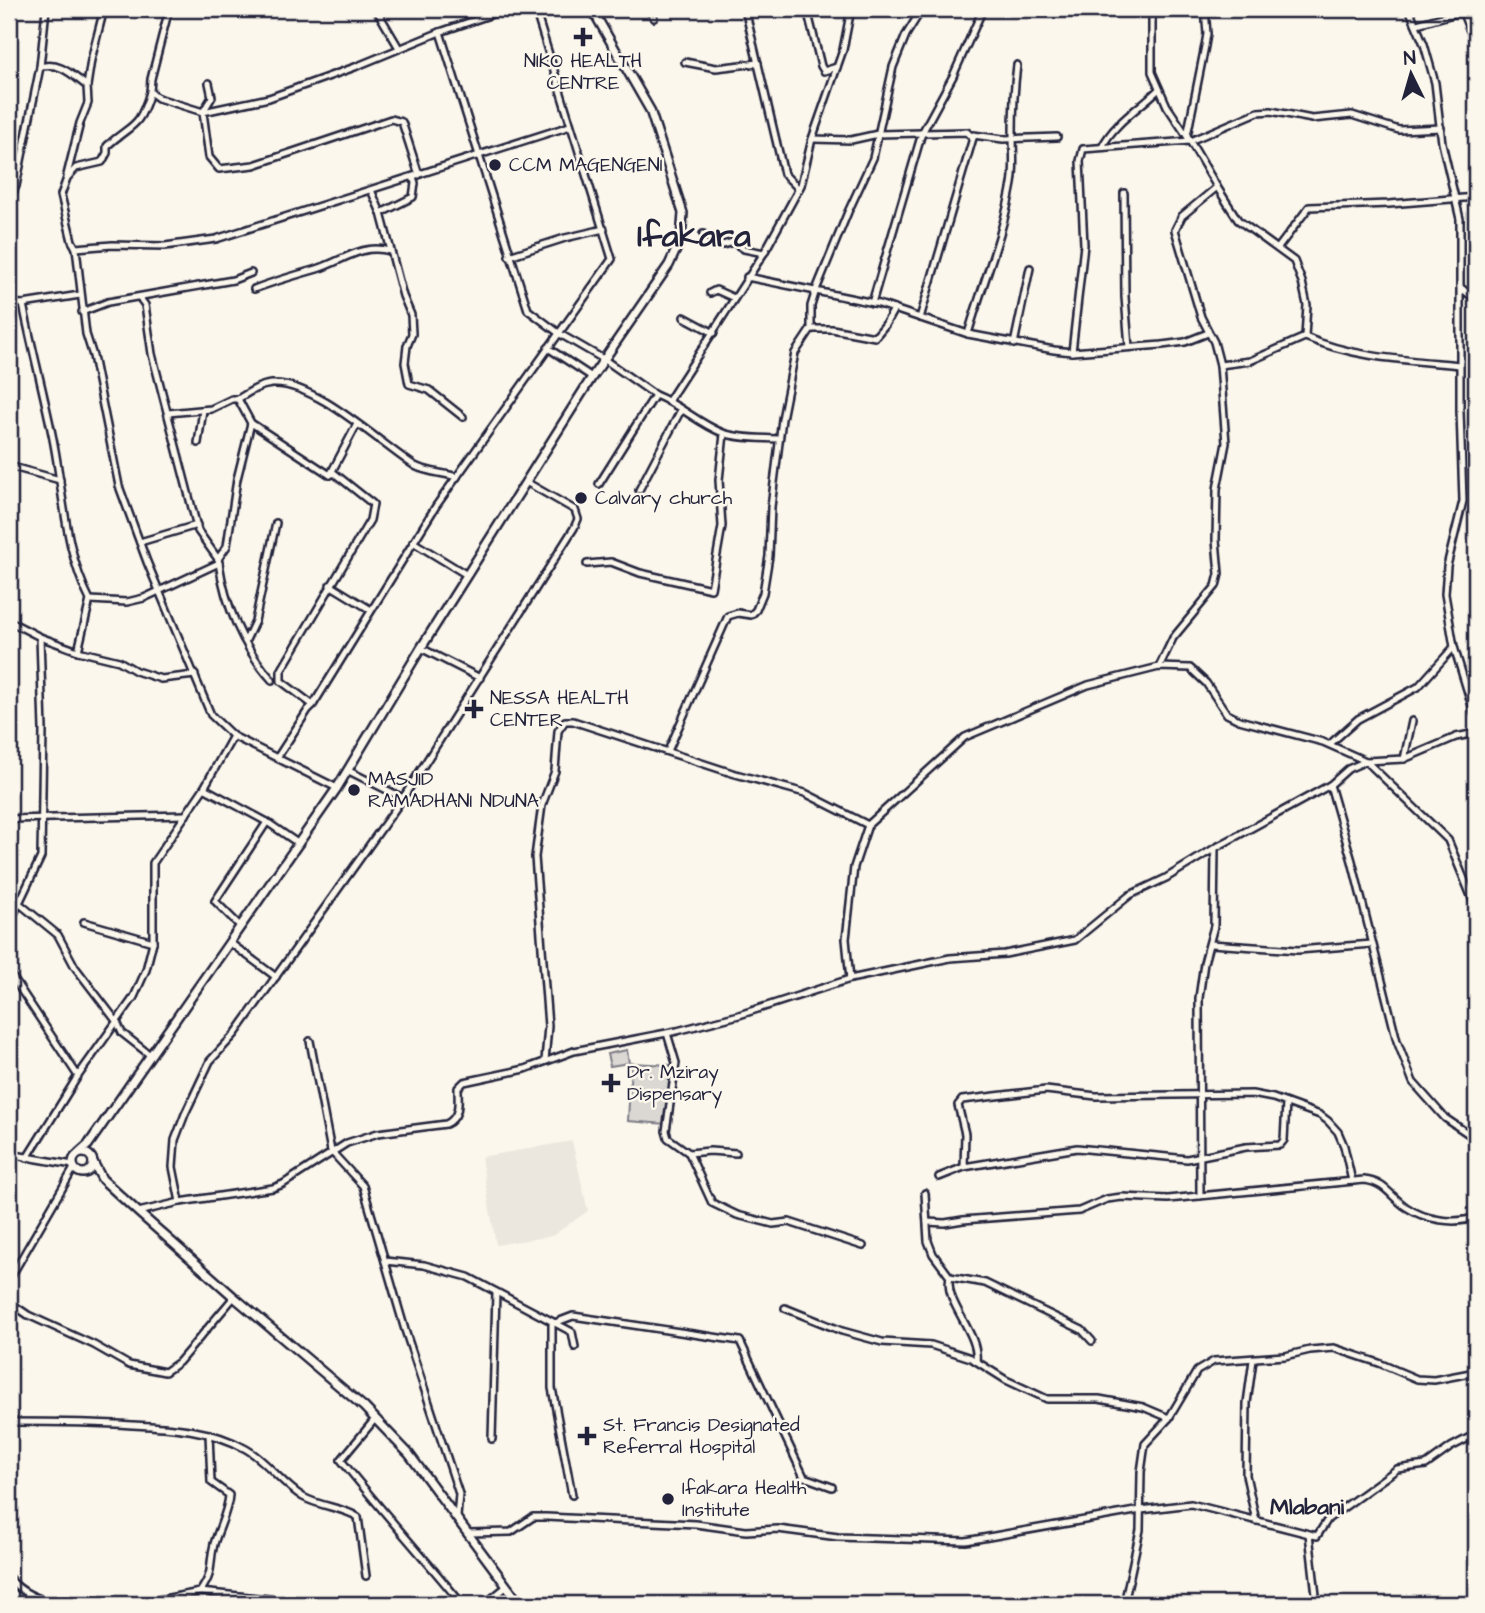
<svg xmlns="http://www.w3.org/2000/svg" width="1485" height="1613" viewBox="0 0 1485 1613" font-family="'Architects Daughter',sans-serif">
<style>
.built{fill:#ebe7df}
.green{fill:#dbd8d3;stroke:#7e7d87;stroke-width:2}
.lines{fill:none;stroke-linecap:round;stroke-linejoin:round}
.minor-casing{stroke:#22223b;stroke-width:10}
.major-casing{stroke:#22223b;stroke-width:12}
.minor{stroke:#fbf7ec;stroke-width:5}
.major{stroke:#fbf7ec;stroke-width:7}
.poi-dot{fill:#22223b;stroke:#fbf7ec;stroke-width:2.5}
.labels{text-anchor:middle;dominant-baseline:central;stroke-width:5;stroke-linejoin:round;paint-order:stroke}
.poi-label{font-size:19px;fill:#22223b;stroke:#fbf7ec;text-anchor:start}
.quarter-label{font-size:23px;font-weight:bold;fill:#22223b;stroke:#fbf7ec}
.town-label{font-size:33px;font-weight:bold;fill:#22223b;stroke:#fbf7ec}
</style>
<rect width="100%" height="100%" fill="#fbf7ec"/>
<filter id="ink" filterUnits="userSpaceOnUse"><feTurbulence type="fractalNoise" baseFrequency=".0143" numOctaves="2"/><feDisplacementMap in="SourceGraphic" scale="14" xChannelSelector="R" yChannelSelector="G"/><feConvolveMatrix kernelMatrix="1 2 1 2 8 2 1 2 1" color-interpolation-filters="sRGB"/></filter>
<g filter="url(#ink)">
<!-- built -->
<polygon class="built" points="572,1141 588,1211 552,1236 496,1245 481,1157"/>
<!-- green -->
<g class="green">
<polygon points="627,1050 629,1063 610,1066 607,1054"/>
<polygon points="631,1063 670,1065 666,1124 628,1121"/>
</g>
<g class="lines">
<!-- minor casing -->
<g class="minor-casing">
<g id="minor">
<polyline points="169,9 151,79 150,92 158,98 203,112 269,98 355,67 440,32 507,9"/>
<polyline points="376,9 399,48"/>
<polyline points="649,9 654,18"/>
<polyline points="745,9 784,174 799,189"/>
<polyline points="807,9 821,66 824,71 837,67"/>
<polyline points="1152,9 1152,72 1167,106 1187,136"/>
<polyline points="1409,9 1424,44 1435,83 1442,143 1460,219 1460,411 1463,501 1447,566 1445,594 1454,647 1476,719"/>
<polyline points="1462,11 1476,46"/>
<polyline points="1417,24 1471,9"/>
<path d="M440,32L528,310L560,334L605,360L655,395C679,404 699,424 723,433C740,439 762,438 779,439"/>
<polyline points="685,62 716,68 758,63"/>
<path d="M40,67C60,61 72,75 87,86"/>
<polyline points="209,83 212,97 203,112 209,157 219,169 254,165 391,119 402,122 419,175"/>
<polyline points="973,138 973,135 1003,139 1057,137"/>
<polyline points="812,139 851,140 878,134 967,132 973,138 920,318"/>
<path d="M1102,147C1114,123 1138,109 1158,90"/>
<polyline points="67,175 80,123 88,103 87,86 91,60 104,9"/>
<polyline points="1217,187 1238,220 1294,261 1302,282 1307,305 1305,337"/>
<polyline points="371,190 381,213 403,296 411,315 412,334 407,346 405,363 409,384 429,390 463,417"/>
<polyline points="1124,193 1125,297 1129,347"/>
<polyline points="9,202 16,186 40,67 46,9"/>
<polyline points="381,213 413,197 415,183 413,177"/>
<polyline points="703,234 723,245 733,242 744,249 764,253"/>
<path d="M76,248L72,241L61,195L67,178L76,168L102,162L107,153V146C133,122 138,131 150,92"/>
<polyline points="1278,248 1309,207 1389,204 1476,197"/>
<polyline points="509,256 565,238 604,229"/>
<polyline points="747,277 879,304 968,334 1054,350 1072,352 1162,345 1185,342 1208,333"/>
<polyline points="1460,287 1476,300"/>
<path d="M254,289C275,281 296,275 317,269C343,261 361,243 390,251"/>
<polyline points="710,293 716,290 734,298"/>
<polyline points="139,297 145,305 152,354 198,531 218,559"/>
<polyline points="9,303 23,304 80,295"/>
<polyline points="872,303 922,133 953,76 983,9"/>
<path d="M23,304C32,349 44,394 53,439C64,494 64,549 90,600L78,651"/>
<polyline points="82,312 108,302 233,280 251,273"/>
<polyline points="684,317 714,333"/>
<polyline points="811,329 832,329 875,337 885,325 894,309"/>
<path d="M968,334C982,285 1003,235 1012,184C1015,167 1013,152 1013,135C1013,112 1014,88 1017,65"/>
<polyline points="1014,344 1030,268"/>
<polyline points="548,348 592,377"/>
<polyline points="1072,352 1084,245 1080,161 1083,149 1190,141 1258,112 1271,111 1312,119 1352,115 1399,130 1441,128"/>
<path d="M1220,365L1250,361L1305,337C1354,358 1407,360 1459,365"/>
<polyline points="669,400 764,253 801,185 812,139 843,50 851,9"/>
<polyline points="168,413 211,409 232,399 238,399"/>
<polyline points="251,423 330,475 357,424"/>
<polyline points="198,443 203,410"/>
<polyline points="9,466 60,480"/>
<polyline points="599,484 655,395"/>
<polyline points="639,490 681,410"/>
<polyline points="140,542 197,525"/>
<polyline points="413,542 467,575"/>
<path d="M219,563C225,605 243,648 272,680"/>
<polyline points="587,564 611,562 640,573 711,589 722,526 719,480 724,434"/>
<polyline points="330,585 371,610"/>
<path d="M90,600L127,602L144,598L219,563L218,559L227,546L237,479L251,423L238,399C249,392 259,385 272,384C315,381 379,443 415,466C426,472 444,473 457,477"/>
<polyline points="9,621 40,637 78,651 119,661 136,671 161,679 195,675"/>
<polyline points="246,640 255,621 276,523"/>
<polyline points="421,648 480,678"/>
<polyline points="1159,667 1173,638 1216,586 1219,574 1216,540 1217,489 1226,443 1220,365 1214,342 1201,317 1175,230 1182,216 1217,187 1187,136 1205,46 1207,34 1205,9"/>
<polyline points="313,705 281,681 281,671 370,520 373,504 334,473 330,475"/>
<polyline points="233,736 211,715 147,562 119,486 93,356 86,334 76,248 112,245 165,246 216,239 570,126"/>
<polyline points="1330,744 1358,719 1418,687 1454,647"/>
<polyline points="668,751 728,616 738,613 751,615 756,610 763,593 769,556 771,507 782,419 795,353 811,329 811,306 816,290 848,212 873,158 893,67 906,35 922,9"/>
<polyline points="277,758 308,710 313,705 436,506 612,259 535,9"/>
<polyline points="1404,759 1412,721"/>
<polyline points="347,770 403,798"/>
<polyline points="1330,785 1352,861 1397,1041 1413,1082 1445,1118 1476,1139"/>
<polyline points="9,819 186,815"/>
<polyline points="299,844 267,822 204,788 233,736 337,788"/>
<polyline points="9,895 58,935 75,967 117,1022 122,1033 150,1055"/>
<polyline points="84,922 153,942"/>
<polyline points="9,924 41,857 43,730 40,637"/>
<polyline points="240,926 215,901 267,822"/>
<polyline points="229,942 276,977"/>
<polyline points="1211,944 1298,950 1372,944"/>
<polyline points="9,972 78,1076"/>
<polyline points="850,979 846,939 854,867 868,825 965,737 1088,685 1159,667 1190,668 1206,683 1227,714 1239,720 1323,742 1366,761 1448,840 1476,908"/>
<polyline points="667,1033 676,1063 666,1131 668,1138 689,1153 712,1203 737,1215 773,1224 789,1222 863,1246"/>
<polyline points="310,1041 331,1151 363,1186 405,1330 459,1494 457,1517"/>
<polyline points="545,1061 548,1026 535,857 542,805 555,771 558,731 565,721 573,721 732,773 805,793 868,825"/>
<polyline points="689,1153 710,1151 736,1153"/>
<polyline points="9,1154 73,1165"/>
<polyline points="27,1158 78,1076 134,997 146,970 153,942 153,863 204,788"/>
<polyline points="964,1167 965,1134 958,1105 962,1100 1046,1090 1096,1096 1252,1094 1273,1098 1320,1115 1328,1121 1338,1132 1344,1146 1352,1181"/>
<polyline points="939,1177 964,1167 1077,1148 1187,1159 1246,1147 1280,1145 1284,1140 1286,1103"/>
<path d="M925,1193L928,1241L933,1254L950,1277C943,1302 980,1333 976,1361"/>
<polyline points="1200,1196 1199,998 1204,963 1214,926 1215,848"/>
<polyline points="180,1202 173,1167 175,1140 185,1114 210,1061 235,1034 403,798 574,528 578,519 575,510 526,482"/>
<path d="M138,1212L180,1202L273,1188L283,1184L347,1143L378,1133L446,1124C461,1117 458,1102 458,1088L464,1082L525,1069L574,1051L677,1031L739,1015L850,979L950,958L1005,954L1075,940L1130,895L1166,878L1215,848L1330,785L1348,769L1366,761L1404,759L1456,737L1476,733"/>
<path d="M927,1222L945,1223L963,1220L1079,1211L1107,1199L1122,1197L1168,1199L1364,1180C1385,1182 1390,1196 1406,1207C1425,1220 1455,1225 1476,1217"/>
<polyline points="385,1261 424,1265 468,1277 572,1332 575,1347"/>
<polyline points="950,1277 985,1283 1082,1330 1092,1341"/>
<polyline points="9,1280 74,1168"/>
<polyline points="9,1302 28,1315 94,1345 129,1365 165,1372 179,1362 234,1297"/>
<polyline points="785,1308 842,1331 882,1342 931,1345 971,1358 1006,1380 1047,1399 1099,1399 1143,1407 1169,1418"/>
<polyline points="1253,1360 1247,1403 1246,1475 1256,1521"/>
<path d="M375,1419L341,1460C380,1509 422,1555 462,1604"/>
<path d="M9,1422C50,1422 91,1422 132,1425C171,1427 211,1429 246,1449C267,1461 282,1484 303,1497C321,1507 342,1507 358,1517L366,1576"/>
<polyline points="492,1439 496,1292"/>
<polyline points="572,1495 552,1388 552,1324 573,1316 740,1341 804,1477 832,1487"/>
<polyline points="468,1533 511,1532 533,1517 546,1517 696,1524 746,1531 778,1529 838,1537 966,1541 1141,1510 1191,1504 1317,1536 1328,1519 1397,1469 1426,1465 1451,1447 1476,1434"/>
<polyline points="1309,1534 1317,1604"/>
<path d="M9,1578C22,1594 41,1601 61,1604"/>
<polyline points="200,1592 269,1599 291,1604"/>
<path d="M138,1604L200,1592C215,1570 208,1567 214,1544C219,1527 228,1512 229,1495L211,1482L209,1434"/>
<polyline points="485,1604 506,1587"/>
<polyline points="1070,1604 1124,1602"/>
<polyline points="1124,1604 1140,1530 1141,1472 1145,1444 1169,1418 1197,1371 1214,1361 1285,1356 1310,1350 1334,1348 1379,1363 1417,1379 1434,1380 1476,1372"/>
</g>
</g>
<!-- major casing -->
<g class="major-casing">
<g id="major">
<polyline points="79,1153 88,1145 337,788 421,648 592,377 669,265 681,239 683,213 650,110 592,9"/>
<circle cx="83" cy="1163" r="10"/>
<polyline points="93,1162 102,1179 138,1212 234,1297 364,1407 409,1454 520,1604"/>
</g>
</g>
<!-- minor -->
<use href="#minor" class="minor"/>
<!-- major -->
<use href="#major" class="major"/>
</g>
</g>
<!-- markers -->
<g class="poi-dot">
<path d="M579.5 26.5h7v7h7v7h-7v7h-7v-7h-7v-7h7z"/>
<circle cx="495" cy="165" r="7"/>
<circle cx="581" cy="498" r="7"/>
<path d="M470.5 698.5h7v7h7v7h-7v7h-7v-7h-7v-7h7z"/>
<circle cx="354" cy="790" r="7"/>
<path d="M607.5 1072.5h7v7h7v7h-7v7h-7v-7h-7v-7h7z"/>
<path d="M583.5 1425.5h7v7h7v7h-7v7h-7v-7h-7v-7h7z"/>
<circle cx="668" cy="1499" r="7"/>
</g>
<g class="labels">
<!-- poi labels -->
<g class="poi-label">
<text x="583" y="61" text-anchor="middle">NIKO HEALTH<tspan x="583" dy="22">CENTRE</tspan></text>
<text x="509" y="165">CCM MAGENGENI</text>
<text x="595" y="498">Calvary church</text>
<text x="490" y="698">NESSA HEALTH<tspan x="490" dy="22">CENTER</tspan></text>
<text x="368" y="779">MASJID<tspan x="368" dy="22">RAMADHANI NDUNA</tspan></text>
<text x="627" y="1072">Dr. Mziray<tspan x="627" dy="22">Dispensary</tspan></text>
<text x="603" y="1425">St. Francis Designated<tspan x="603" dy="22">Referral Hospital</tspan></text>
<text x="682" y="1488">Ifakara Health<tspan x="682" dy="22">Institute</tspan></text>
</g>
<!-- quarter labels -->
<g class="quarter-label">
<text x="1307" y="1507">Mlabani</text>
</g>
<!-- town labels -->
<g class="town-label">
<text x="694" y="236">Ifakara</text>
</g>
</g>
<!-- margin -->
<rect width="1485" height="1613" fill="none" stroke="#fbf7ec" stroke-width="35"/>
<rect x="18" y="18" width="1450" height="1578" fill="none" stroke="#22223b" stroke-width="2.5" filter="url(#ink)"/>
<!-- north arrow -->
<g transform="translate(1411 74) rotate(355)" stroke="#fbf7ec" stroke-width="5" paint-order="stroke">
<path d="M0-5L12 26L0 18L-12 26Z" fill="#22223b"/>
<text y="-10" font-size="19" font-weight="bold" text-anchor="middle" fill="#22223b">N</text>
</g>
</svg>
